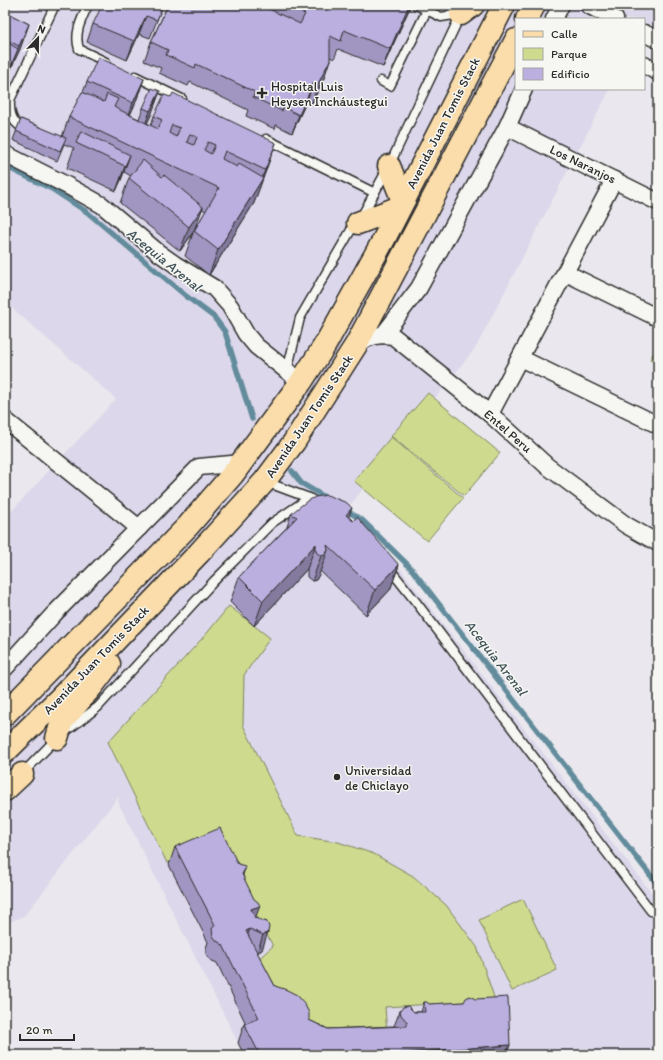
<svg xmlns="http://www.w3.org/2000/svg" width="663" height="1060" viewBox="0 0 663 1060" font-family="Itim,sans-serif">
<style>
.built{fill:#dcd7ea}
.green{fill:#cedb8f;stroke:#7c835d}
.lines{fill:none;stroke-linecap:round;stroke-linejoin:round}
.stream{stroke:#628c9c;stroke-width:5.5}
.service-casing{stroke:#2b2b2b;stroke-width:11}
.minor-casing{stroke:#2b2b2b;stroke-width:19}
.primary-casing{stroke:#2b2b2b;stroke-width:25}
.service{stroke:#f6f6f2;stroke-width:8}
.minor{stroke:#f6f6f2;stroke-width:16}
.primary{stroke:#faddab;stroke-width:22}
.wall{fill:#a196c1;stroke:#2b2b2b;fill-rule:evenodd}
.shaded-wall{fill:#837a9d;stroke:#2b2b2b}
.building{fill:#bbafe0;stroke:#2b2b2b;fill-rule:evenodd}
.poi-dot{fill:#2b2b2b;stroke:#f6f6f2;stroke-width:1.5}
.labels{text-anchor:middle;dominant-baseline:central;stroke-width:3;stroke-linejoin:round;paint-order:stroke}
.poi-label{font-size:13px;fill:#2b2b2b;stroke:#f6f6f2;text-anchor:start}
.street-label{font-size:13px;fill:#2b2b2b;stroke:#f6f6f2}
.water-label{font-size:14px;font-style:italic;fill:#42545a;stroke:#f6f6f2}
</style>
<rect width="100%" height="100%" fill="#eae8ee"/>
<filter id="ink" filterUnits="userSpaceOnUse"><feTurbulence type="fractalNoise" baseFrequency=".025" numOctaves="2"/><feDisplacementMap in="SourceGraphic" scale="8" xChannelSelector="R" yChannelSelector="G"/><feConvolveMatrix kernelMatrix="1 2 1 2 8 2 1 2 1" color-interpolation-filters="sRGB"/></filter>
<g filter="url(#ink)">
<!-- built -->
<polygon class="built" points="5,5 658,5 658,29 645,22 644,23 644,19 516,19 516,89 610,89 476,347 344,513 392,558 658,901 658,1055 244,1055 118,802 119,796 24,916 5,924 5,518 116,399 5,302"/>
<!-- green -->
<g class="green">
<polygon points="658,344 658,364 650,360"/>
<polygon points="428,393 500,453 464,496 391,436"/>
<polygon points="391,437 463,498 427,541 354,481"/>
<polygon points="229,606 270,638 244,675 243,725 298,836 338,842 374,854 413,876 446,905 477,947 495,1000 385,1007 387,1035 310,1037 271,1000 255,962 273,946 216,840 167,863 108,742 208,632"/>
<polygon points="523,899 557,970 512,991 479,920"/>
</g>
<g class="lines">
<!-- stream -->
<g class="stream">
<polyline points="5,166 52,189 87,212 186,296 214,317 225,332 252,419"/>
<polyline points="292,471 301,483 328,499"/>
<polyline points="344,509 362,520 410,567 658,885"/>
</g>
<!-- service casing -->
<g class="service-casing">
<g id="service">
<path d="M88,5C81,20 74,33 79,49L106,62"/>
<polyline points="416,5 441,17 460,14"/>
<polyline points="135,76 182,99"/>
<polyline points="381,81 390,86 427,10"/>
<path d="M28,131C13,124 9,116 10,100L55,5"/>
<polyline points="266,139 375,193"/>
<polyline points="287,371 300,318 351,230 358,223 389,166 461,14"/>
<polyline points="266,482 309,498 320,504"/>
<polyline points="389,568 416,602 651,911"/>
<polyline points="22,774 57,738 98,707 214,581 272,523 309,498"/>
</g>
</g>
<!-- minor casing -->
<g class="minor-casing">
<g id="minor">
<polyline points="588,5 615,19"/>
<polyline points="554,19 561,5"/>
<polyline points="644,33 658,40"/>
<polyline points="644,65 658,72"/>
<polyline points="507,127 658,202"/>
<polyline points="5,154 68,186 102,205 159,253 176,265 214,288 230,306 246,334 256,346 301,382"/>
<polyline points="566,273 658,318"/>
<polyline points="383,335 419,288 507,127 524,89"/>
<path d="M356,345C370,336 377,334 393,336L490,414L547,466L626,525L658,543"/>
<polyline points="520,358 658,425"/>
<polyline points="490,414 614,180"/>
<polyline points="5,420 139,528"/>
<polyline points="5,668 54,614 199,467 242,463"/>
</g>
</g>
<!-- primary casing -->
<g class="primary-casing">
<g id="primary">
<polyline points="461,14 473,5"/>
<polyline points="527,19 534,5"/>
<polyline points="389,166 403,201"/>
<polyline points="358,223 400,207"/>
<polyline points="5,714 188,526 233,474 301,382 325,345 383,241 504,5"/>
<polyline points="57,738 62,721 93,685 109,664"/>
<polyline points="5,752 61,697 199,553 264,482 294,442 356,345 516,40"/>
<polyline points="5,790 22,774"/>
</g>
</g>
<!-- service -->
<use href="#service" class="service"/>
<!-- minor -->
<use href="#minor" class="minor"/>
<!-- primary -->
<use href="#primary" class="primary"/>
</g>
<!-- wall -->
<g class="wall">
<polygon points="163,5 150,38 139,34 127,60 87,42 93,24"/>
<polygon points="168,5 411,5 383,67 338,49 334,59 330,57 324,78 312,103 307,100 292,133 276,125 275,129 246,116 248,110 190,82 188,86 159,73 161,68 144,61 151,42"/>
<polygon points="5,12 29,24 20,49 13,64 5,83"/>
<path d="M144,79L135,104L130,115L139,119L143,108L160,91L151,115L147,123L151,125L154,116L267,168L263,178L254,203L209,275L185,256L193,233L180,251L120,203L129,178L131,176L124,172L121,180L116,191L67,168L74,148L64,144L57,161L13,140L21,119L62,137L69,117L83,92L87,82ZM202,209L206,211L194,230Z"/>
<polygon points="291,514 349,517 399,565 390,590 366,615 320,571 316,580 312,581 307,577 307,569 254,626 230,602 239,577 287,527"/>
<polygon points="175,847 238,864 245,869 243,875 255,918 267,922 262,950 257,953 275,986 309,1020 328,1029 394,1026 400,1011 421,1012 424,1002 510,1045 506,1055 244,1055 238,1043 244,1024 246,1024 217,963 210,960 206,954 206,948 208,942 169,865"/>
</g>
<!-- shaded-wall -->
<g class="shaded-wall">
<polygon points="409,5 411,5 383,67 390,49"/>
<polygon points="146,16 139,34 127,60 134,41"/>
<polygon points="29,24 20,49 13,64 5,83 5,81 19,46"/>
<polygon points="330,60 324,78 312,103 318,84"/>
<polygon points="144,79 135,104 124,128 133,103"/>
<polygon points="314,82 307,100 292,133 299,115"/>
<polygon points="160,91 151,115 141,136 150,111"/>
<polygon points="276,143 254,203 209,275 218,250 260,183 265,170"/>
<polygon points="130,155 121,180 116,191 125,166"/>
<polygon points="203,207 194,231 180,251 189,227"/>
<polygon points="352,508 343,533 346,515"/>
<polygon points="316,544 307,569 254,626 263,601"/>
<polygon points="328,550 319,575 316,580 312,581 321,556"/>
<polygon points="399,565 390,590 366,615 375,590"/>
<polygon points="260,906 253,924 251,909"/>
<polygon points="250,929 243,947 246,931"/>
<polygon points="268,932 262,950 257,953 263,935"/>
<polygon points="510,1045 506,1055 376,1055"/>
</g>
<!-- building -->
<g class="building">
<polygon points="102,5 163,5 157,20 146,16 134,41 93,24"/>
<polygon points="168,5 261,5 300,24 305,14 285,5 409,5 390,49 344,30 341,41 330,36 330,60 318,84 314,82 299,115 283,107 282,111 253,97 255,92 196,64 195,68 166,55 168,50 151,42"/>
<polygon points="5,12 29,24 19,46 5,39"/>
<polygon points="5,41 18,49 10,68 5,65"/>
<polygon points="98,57 144,79 133,103 87,82"/>
<polygon points="5,68 8,70 5,75"/>
<polygon points="152,88 160,91 150,111 143,108"/>
<path d="M82,92L104,102L107,94L118,99L114,107L158,129L162,120L154,116L164,95L171,97L173,93L276,143L265,170L225,151L222,159L237,167L239,164L263,178L218,250L194,231L219,188L69,117ZM172,125L180,128L176,137L169,133ZM190,134L197,137L194,145L187,142ZM208,142L215,145L211,154L204,150Z"/>
<polygon points="21,119 66,138 60,151 16,131"/>
<polygon points="81,131 130,155 125,166 76,143"/>
<polygon points="143,160 162,177 164,175 203,207 189,227 129,178"/>
<polygon points="327,495 347,503 352,508 346,515 353,521 357,517 399,565 375,590 327,545 328,550 325,555 321,556 316,552 316,544 263,601 239,577 297,517 291,514 298,508 306,502 315,497"/>
<polygon points="220,828 238,864 245,866 245,869 242,874 254,899 258,902 260,906 251,909 255,918 267,922 269,927 268,932 263,935 250,929 246,931 275,986 287,990 297,995 304,1003 309,1013 309,1020 328,1029 407,1026 407,1022 401,1015 400,1011 403,1007 408,1006 414,1012 425,1012 424,1002 427,1002 429,1004 464,1002 466,998 470,996 475,999 508,997 510,1045 376,1055 260,1055 244,1024 259,1018 223,945 217,941 213,936 212,929 215,925 175,847"/>
</g>
</g>
<!-- markers -->
<g class="poi-dot">
<path d="M260 87h4v4h4v4h-4v4h-4v-4h-4v-4h4z"/>
<circle cx="337" cy="777" r="4"/>
</g>
<g class="labels">
<!-- poi labels -->
<g class="poi-label">
<text x="271" y="86">Hospital Luis<tspan x="271" dy="15">Heysen Incháustegui</tspan></text>
<text x="345" y="770">Universidad<tspan x="345" dy="15">de Chiclayo</tspan></text>
</g>
<!-- street labels -->
<g class="street-label">
<text transform="translate(443 123) rotate(-63)">Avenida Juan Tomis Stack</text>
<text transform="translate(583 164) rotate(26)">Los Naranjos</text>
<text transform="translate(309 416) rotate(-56)">Avenida Juan Tomis Stack</text>
<text transform="translate(508 431) rotate(41)">Entel Peru</text>
<text transform="translate(96 660) rotate(-46)">Avenida Juan Tomis Stack</text>
</g>
<!-- water labels -->
<g class="water-label">
<text transform="translate(164 260) rotate(39)">Acequia Arenal</text>
<text transform="translate(496 658) rotate(52)">Acequia Arenal</text>
</g>
</g>
<!-- margin -->
<rect width="663" height="1060" fill="none" stroke="#f6f6f2" stroke-width="20"/>
<rect x="10" y="10" width="643" height="1040" fill="none" stroke="#2b2b2b" stroke-width="1.5" filter="url(#ink)"/>
<!-- legend -->
<rect x="515" y="18" width="130" height="72" fill="#f6f6f2" stroke="#a5a5a2"/>
<rect x="523" y="31" width="20" height="6" fill="#faddab" stroke="#a5a5a2"/>
<text x="551" y="38" font-size="12" fill="#2b2b2b">Calle</text>
<rect x="523" y="48" width="20" height="12" fill="#cedb8f" stroke="#a5a5a2"/>
<text x="551" y="58" font-size="12" fill="#2b2b2b">Parque</text>
<rect x="523" y="68" width="20" height="12" fill="#bbafe0" stroke="#a5a5a2"/>
<text x="551" y="78" font-size="12" fill="#2b2b2b">Edificio</text>
<!-- north arrow -->
<g transform="translate(38 38) rotate(22)" stroke="#f6f6f2" stroke-width="3" paint-order="stroke">
<path d="M0-3L7 15L0 10L-7 15Z" fill="#2b2b2b"/>
<text y="-6" font-size="11" font-weight="bold" text-anchor="middle" fill="#2b2b2b">N</text>
</g>
<!-- scale -->
<path d="M20 1034v6h54v-6" fill="none" stroke="#2b2b2b" stroke-width="2"/>
<text x="26" y="1034" font-size="12" fill="#2b2b2b" stroke="#f6f6f2" stroke-width="3" paint-order="stroke">20 m</text>
</svg>
